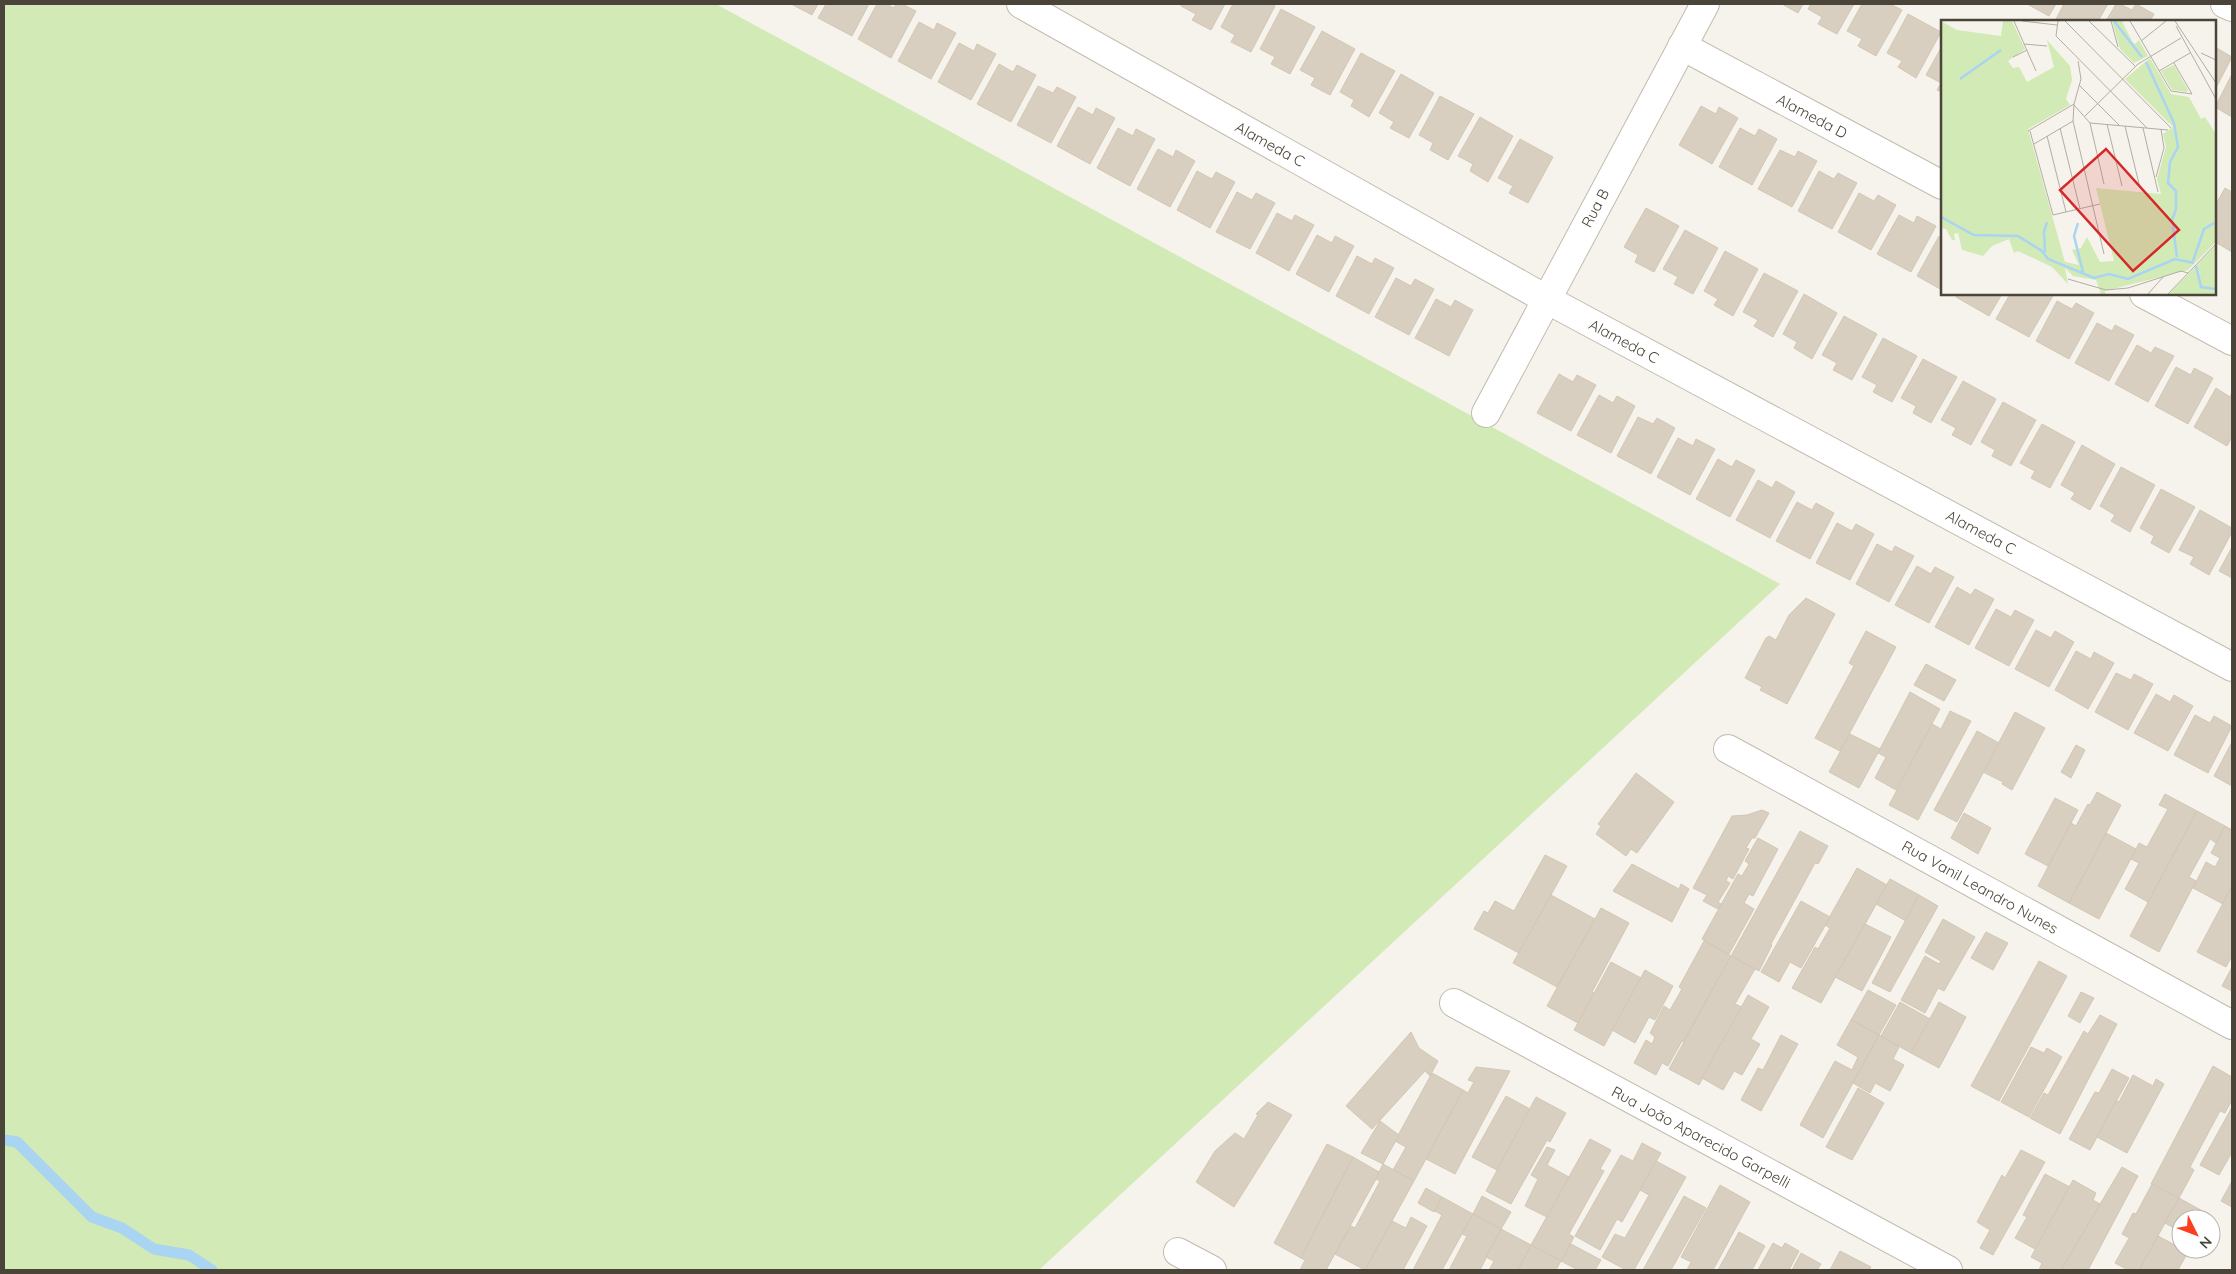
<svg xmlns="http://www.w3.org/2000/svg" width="2236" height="1274" viewBox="0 0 2236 1274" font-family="Quicksand,sans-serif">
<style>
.green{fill:#d2eab5}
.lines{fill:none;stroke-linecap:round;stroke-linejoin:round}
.stream{stroke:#a9d4f2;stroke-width:11}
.building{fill:#d8cfc1;stroke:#d3c7b4}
.street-casing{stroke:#c2bbae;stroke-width:30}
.street{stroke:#fff;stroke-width:28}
.labels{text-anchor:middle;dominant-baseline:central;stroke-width:4.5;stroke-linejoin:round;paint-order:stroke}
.street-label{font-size:15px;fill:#4b4439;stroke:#fff}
.inset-river{fill:none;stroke:#a9d4f2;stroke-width:2.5}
.inset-road{fill:none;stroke:#b2ada4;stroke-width:1}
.view{fill:#d62828;fill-opacity:0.15;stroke:#d62828;stroke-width:2.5}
.inset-edge{fill:none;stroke:#4b4439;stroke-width:2.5}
</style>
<rect width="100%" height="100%" fill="#f6f3ec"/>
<!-- green -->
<polygon class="green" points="4,4 716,4 1780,584 1039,1270 4,1270"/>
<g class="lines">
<!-- stream -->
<polyline class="stream" points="4,1140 17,1142 92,1217 122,1228 154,1249 189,1255 212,1270"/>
</g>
<!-- building -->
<g class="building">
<polygon points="791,4 818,4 812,15"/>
<polygon points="826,4 869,4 852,36 818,18"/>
<polygon points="877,4 886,4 894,8 896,4 902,4 916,11 891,58 858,39"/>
<polygon points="1182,4 1225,4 1211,30 1192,20 1196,14 1181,6"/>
<polygon points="1233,4 1272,4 1275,6 1251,52 1231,42 1235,35 1221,27"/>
<polygon points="1782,4 1803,4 1798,13"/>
<polygon points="1811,4 1854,4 1837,34 1818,24 1822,17 1808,9"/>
<polygon points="1862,4 1890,4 1902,10 1876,56 1858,46 1862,39 1847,31"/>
<polygon points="2027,4 2056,4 2049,16"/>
<polygon points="2064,4 2108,4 2098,21 2059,21 2056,19"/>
<polygon points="2116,4 2120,4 2132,10 2136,4 2154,14 2150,21 2106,21"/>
<polygon points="1281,9 1315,27 1290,74 1271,64 1275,57 1260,49"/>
<polygon points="1908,14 1941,32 1916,78 1898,67 1902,61 1887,53"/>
<polygon points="919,22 934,30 937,23 956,33 931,79 898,61"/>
<polygon points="1322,31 1355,49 1330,95 1311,85 1315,78 1300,70"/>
<polygon points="959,43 974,51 977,44 996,54 971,100 938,82"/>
<polygon points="1942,46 1942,92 1937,90 1941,83 1926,75"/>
<polygon points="2215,47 2232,57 2215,90"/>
<polygon points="1361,53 1395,71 1369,117 1351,106 1354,100 1340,92"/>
<polygon points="999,64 1013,72 1017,65 1036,75 1011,122 977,104"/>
<polygon points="1401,74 1434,93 1409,138 1390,128 1394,122 1379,113"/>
<polygon points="2232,74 2232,117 2215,107"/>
<polygon points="1038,86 1053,93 1057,87 1076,97 1051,143 1017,125"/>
<polygon points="1440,96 1474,114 1448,160 1430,150 1433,143 1419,135"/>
<polygon points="1701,106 1716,114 1719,107 1738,118 1712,164 1679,145"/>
<polygon points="1078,107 1093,115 1096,108 1115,118 1090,164 1057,146"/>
<polygon points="1480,117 1513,136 1488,182 1470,171 1473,164 1458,156"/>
<polygon points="1118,128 1133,136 1136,129 1155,139 1130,186 1097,168"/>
<polygon points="1740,128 1755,136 1759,129 1777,139 1752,185 1719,167"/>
<polygon points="1520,139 1553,157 1528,203 1509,193 1513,186 1498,178"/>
<polygon points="1158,149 1173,157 1176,150 1195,161 1170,207 1137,189"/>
<polygon points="1780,150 1795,157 1798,151 1817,161 1792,207 1758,189"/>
<polygon points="1197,171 1212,179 1216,172 1235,182 1210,228 1177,210"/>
<polygon points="1819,171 1834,179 1838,173 1857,183 1832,229 1798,211"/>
<polygon points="2225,188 2232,192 2232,252 2215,242 2218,235 2215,233 2215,206"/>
<polygon points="1237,192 1252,200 1256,193 1275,203 1250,249 1216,232"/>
<polygon points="1859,193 1874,201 1878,195 1896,205 1871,250 1838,232"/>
<polygon points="1646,208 1679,226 1654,272 1635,262 1638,255 1624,247"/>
<polygon points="1277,213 1292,221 1295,215 1314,225 1289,271 1256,253"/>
<polygon points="1899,215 1914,223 1917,216 1936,226 1911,272 1877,254"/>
<polygon points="1685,230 1718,248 1693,294 1674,284 1678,277 1663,269"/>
<polygon points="1317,235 1332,243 1335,236 1354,246 1329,292 1296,274"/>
<polygon points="1939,236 1942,238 1942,290 1917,276"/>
<polygon points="1725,251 1758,269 1733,316 1714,305 1718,299 1704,291"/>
<polygon points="1357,256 1372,264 1375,258 1394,268 1369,314 1336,296"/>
<polygon points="1764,273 1798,291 1773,337 1754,326 1758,320 1743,312"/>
<polygon points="1396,278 1411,286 1415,279 1434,289 1409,335 1375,317"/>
<polygon points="1804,294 1837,313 1812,359 1794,348 1797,342 1783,334"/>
<polygon points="1958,294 2002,294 1989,316 1956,297"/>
<polygon points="2010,294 2054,294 2029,337 1996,319"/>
<polygon points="1436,299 1451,307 1455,300 1473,310 1449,356 1415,338"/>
<polygon points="2057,301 2072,309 2076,303 2094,313 2069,359 2036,341"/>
<polygon points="1844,316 1877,334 1852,380 1833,370 1837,363 1822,355"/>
<polygon points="2097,323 2112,331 2115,325 2134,335 2109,381 2075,363"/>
<polygon points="1883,338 1917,356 1892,402 1873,392 1877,385 1862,377"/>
<polygon points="2137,345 2151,353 2155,347 2174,356 2148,402 2115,384"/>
<polygon points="1923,359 1957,377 1931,423 1913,413 1916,406 1901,398"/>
<polygon points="2176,367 2191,375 2194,368 2213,378 2188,424 2155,406"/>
<polygon points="1559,374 1573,382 1577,375 1596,385 1571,431 1537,413"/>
<polygon points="1963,381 1996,399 1971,445 1952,435 1956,428 1941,420"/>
<polygon points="2216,388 2230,397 2232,393 2232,437 2227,446 2194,427"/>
<polygon points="1599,395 1613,403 1617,396 1635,406 1611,453 1577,435"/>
<polygon points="2003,402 2036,420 2011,466 1992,456 1995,450 1981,442"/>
<polygon points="1638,417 1653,424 1657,418 1675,428 1651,474 1617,456"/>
<polygon points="2042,424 2075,442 2050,488 2031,478 2035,471 2020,463"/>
<polygon points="1678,438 1693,446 1696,439 1715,449 1690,495 1657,477"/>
<polygon points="2082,445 2115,464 2090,510 2071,499 2075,493 2061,485"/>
<polygon points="1718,459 1732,467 1736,460 1755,470 1730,517 1696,499"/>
<polygon points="2121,467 2155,485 2130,532 2111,521 2115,515 2100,506"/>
<polygon points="1758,480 1772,488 1776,481 1795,492 1770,538 1736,520"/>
<polygon points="2161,489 2195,507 2169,553 2151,543 2154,536 2140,528"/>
<polygon points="1797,502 1812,510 1816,503 1834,513 1810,559 1776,541"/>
<polygon points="2200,510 2232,528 2232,532 2209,575 2190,564 2194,557 2179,550"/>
<polygon points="1837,523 1852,531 1856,524 1874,534 1850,580 1816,563"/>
<polygon points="1877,544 1892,552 1895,546 1914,556 1889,602 1856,584"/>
<polygon points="2232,547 2232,578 2219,571"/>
<polygon points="1917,566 1931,574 1935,567 1954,577 1929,623 1895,605"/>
<polygon points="1957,587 1971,595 1975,589 1994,599 1969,645 1935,627"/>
<polygon points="1806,598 1835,614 1787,704 1760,690 1762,687 1745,678 1766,638 1769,636 1776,640 1789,615"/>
<polygon points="1996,609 2011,617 2015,610 2034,620 2009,666 1975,648"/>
<polygon points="2036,630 2051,638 2055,631 2074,642 2049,687 2015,669"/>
<polygon points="1866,631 1896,647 1840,751 1815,738 1854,666 1849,663"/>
<polygon points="2076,651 2091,659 2094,652 2114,663 2088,709 2055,690"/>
<polygon points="1926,664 1956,680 1944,701 1914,685"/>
<polygon points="2116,673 2131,680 2134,674 2153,684 2128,730 2095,712"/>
<polygon points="1910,692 1940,709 1896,790 1875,778 1886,757 1878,753 1880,749"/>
<polygon points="2156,694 2170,702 2174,695 2193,706 2168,751 2134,733"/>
<polygon points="1950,711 1971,721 1918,820 1889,805 1932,724 1941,729"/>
<polygon points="2015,712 2045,728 2012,790 2002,784 2003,782 1983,772"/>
<polygon points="2195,715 2210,723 2214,716 2232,726 2208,773 2174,755"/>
<polygon points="1977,731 1999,743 1957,822 1934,810"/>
<polygon points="1850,734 1880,749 1859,788 1829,772"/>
<polygon points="2232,742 2232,786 2214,776"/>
<polygon points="2076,745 2085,750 2071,778 2061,772"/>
<polygon points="1636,773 1674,802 1637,853 1631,849 1626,856 1596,834 1601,826 1598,824"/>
<polygon points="2097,792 2121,805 2069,903 2038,886 2071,823 2076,826 2088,804 2090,805"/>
<polygon points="2165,794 2197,811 2148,902 2125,889 2139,863 2131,859 2139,843 2147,847 2168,809 2159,805"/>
<polygon points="2055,798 2078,810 2048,866 2025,854"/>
<polygon points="1762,810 1769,813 1755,838 1752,838 1746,848 1749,849 1733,879 1728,876 1726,881 1730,883 1718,902 1721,904 1718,909 1703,901 1707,895 1693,888 1732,816 1747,815"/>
<polygon points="2197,811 2225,826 2216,843 2210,839 2189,877 2196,881 2159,952 2130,936"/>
<polygon points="1964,813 1991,828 1978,854 1951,838"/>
<polygon points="2225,826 2232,830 2232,886 2223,904 2193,888 2206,862 2215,867 2220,858 2211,853"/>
<polygon points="1800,831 1828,846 1818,864 1815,863 1771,944 1772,945 1759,971 1731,956"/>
<polygon points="2106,833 2136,849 2099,919 2069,903"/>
<polygon points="1758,838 1778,849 1753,896 1749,894 1744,903 1754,909 1729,954 1702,939 1738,874 1742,876 1749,864 1745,861"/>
<polygon points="1545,855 1567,866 1519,953 1474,929 1484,911 1488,913 1495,901 1514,911"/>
<polygon points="1632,864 1679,889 1681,884 1689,889 1672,922 1613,891"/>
<polygon points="1857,868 1887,885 1821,1003 1792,988 1815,947 1818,949 1830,928 1825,925"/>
<polygon points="1890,879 1919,895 1906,921 1876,904"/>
<polygon points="2231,888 2232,956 2226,967 2197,952"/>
<polygon points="1551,895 1595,919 1557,987 1513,963"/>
<polygon points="1919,895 1938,906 1890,992 1872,983"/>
<polygon points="1801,901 1830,917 1801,968 1790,962 1779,982 1761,972"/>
<polygon points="1601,908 1629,923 1592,992 1594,993 1578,1023 1547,1006"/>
<polygon points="1943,919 1975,937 1944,991 1938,988 1925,1013 1901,1000 1925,956 1939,964 1941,961 1925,952"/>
<polygon points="1865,924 1891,937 1862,991 1835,977"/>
<polygon points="1986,932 2008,943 1993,970 1971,958"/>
<polygon points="1704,941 1731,956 1683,1042 1682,1041 1668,1066 1662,1063 1656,1075 1634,1063 1646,1040 1652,1044 1655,1037 1650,1033 1664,1006 1670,1010 1682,989 1679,987"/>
<polygon points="1731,956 1755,969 1735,1004 1742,1007 1699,1085 1669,1069"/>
<polygon points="2039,961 2067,976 1999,1101 1971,1086"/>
<polygon points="1611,962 1641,978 1604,1046 1574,1030"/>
<polygon points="2232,967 2232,991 2222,986"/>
<polygon points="1645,970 1673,986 1655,1020 1649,1017 1635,1043 1612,1030"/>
<polygon points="1868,990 1896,1005 1879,1035 1851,1020"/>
<polygon points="2081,992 2094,998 2080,1023 2068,1016"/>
<polygon points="1748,995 1769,1007 1751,1039 1760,1044 1742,1075 1734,1071 1723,1090 1702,1078"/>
<polygon points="1900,1002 1930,1019 1911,1053 1881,1036"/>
<polygon points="1939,1002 1966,1017 1939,1068 1911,1053"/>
<polygon points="2100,1015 2117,1024 2060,1134 2030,1118 2044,1093 2048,1095 2084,1031 2088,1034"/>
<polygon points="1851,1020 1879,1035 1823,1138 1800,1125 1835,1061 1852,1070 1858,1057 1837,1045"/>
<polygon points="1411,1032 1419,1048 1438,1061 1430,1076 1425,1071 1372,1129 1346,1106"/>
<polygon points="1781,1035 1798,1044 1761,1111 1741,1100 1758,1068 1763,1070"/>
<polygon points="1879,1035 1899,1047 1893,1059 1904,1065 1890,1091 1875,1083 1870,1093 1853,1083"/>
<polygon points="2031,1047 2044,1053 2047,1048 2062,1057 2029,1117 2001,1102"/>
<polygon points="2213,1066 2232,1077 2232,1100 2225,1113 2220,1111 2190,1167 2194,1170 2179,1198 2151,1184"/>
<polygon points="1476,1067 1510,1071 1455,1174 1426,1159 1463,1090 1468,1093 1474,1082 1468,1080"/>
<polygon points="2112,1069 2129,1078 2090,1150 2069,1139 2095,1092 2099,1093"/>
<polygon points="1432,1073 1463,1090 1414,1181 1393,1170 1406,1147 1395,1141"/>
<polygon points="2133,1075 2153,1086 2156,1079 2164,1084 2127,1153 2097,1137 2116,1101 2119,1102"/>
<polygon points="1858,1088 1884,1103 1852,1160 1826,1147"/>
<polygon points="1506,1096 1530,1109 1497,1170 1472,1157"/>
<polygon points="1536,1097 1566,1113 1550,1142 1547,1140 1511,1204 1486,1191"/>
<polygon points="1268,1102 1292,1115 1234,1207 1196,1182 1215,1151 1235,1133 1244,1139 1258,1115 1256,1114"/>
<polygon points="2232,1107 2232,1154 2231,1154 2219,1175 2200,1165"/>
<polygon points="1380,1121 1399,1135 1383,1164 1361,1153"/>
<polygon points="1590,1139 1611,1150 1600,1169 1604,1171 1569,1234 1574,1237 1561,1261 1531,1245"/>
<polygon points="1642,1143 1661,1153 1622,1222 1617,1219 1600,1250 1575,1236 1621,1155 1633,1161"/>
<polygon points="1327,1144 1353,1157 1301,1258 1274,1243"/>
<polygon points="1547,1147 1555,1150 1547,1165 1569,1177 1547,1217 1525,1206 1538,1179 1531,1175"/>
<polygon points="2021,1150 2045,1162 1993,1255 1980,1248 1990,1230 1977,1222 2002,1175 2005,1178"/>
<polygon points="1353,1157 1379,1172 1376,1179 1326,1270 1300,1270 1305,1260 1301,1258"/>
<polygon points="1656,1161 1686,1177 1634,1270 1626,1270 1602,1257 1615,1234 1625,1238 1649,1195 1640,1190"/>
<polygon points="1383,1164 1414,1181 1365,1270 1335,1254 1351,1226 1355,1228 1380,1181 1376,1179"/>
<polygon points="2122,1167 2138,1176 2088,1270 2061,1270"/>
<polygon points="2045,1174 2070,1187 2035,1249 2015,1238 2027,1217 2023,1215"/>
<polygon points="2073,1180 2096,1193 2093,1200 2100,1204 2061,1270 2039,1270 2042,1263 2031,1257"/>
<polygon points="2232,1181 2232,1207 2221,1201"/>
<polygon points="2152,1184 2179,1198 2139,1270 2128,1270 2115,1263 2129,1238 2122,1234 2133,1213 2136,1214"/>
<polygon points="1720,1185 1750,1202 1713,1270 1687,1270 1691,1262 1681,1257"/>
<polygon points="1426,1188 1442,1197 1434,1212 1418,1203"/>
<polygon points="1482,1196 1511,1212 1501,1229 1473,1214"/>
<polygon points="1684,1196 1706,1208 1671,1270 1643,1270"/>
<polygon points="1442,1197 1473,1214 1442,1270 1413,1270 1442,1215 1435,1211"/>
<polygon points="2179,1198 2208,1214 2206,1219 2181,1219 2181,1232 2165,1223"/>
<polygon points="1473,1214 1501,1229 1480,1270 1449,1270 1467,1236 1462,1234"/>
<polygon points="1411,1217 1427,1226 1403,1270 1365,1270 1392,1221 1406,1228"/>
<polygon points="1501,1229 1531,1245 1518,1270 1489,1270 1494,1261 1486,1257"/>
<polygon points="1739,1232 1765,1246 1752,1270 1718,1270"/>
<polygon points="2158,1236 2188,1252 2178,1270 2139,1270"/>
<polygon points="1773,1243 1782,1248 1785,1243 1799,1251 1789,1270 1758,1270"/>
<polygon points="1571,1244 1601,1260 1595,1270 1578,1270 1561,1261"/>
<polygon points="1531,1245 1561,1261 1556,1270 1518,1270"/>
<polygon points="1840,1251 1871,1267 1869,1270 1830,1270"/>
<polygon points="1801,1253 1821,1264 1817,1270 1792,1270"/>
</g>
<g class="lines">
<!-- street casing -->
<g class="street-casing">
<g id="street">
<polyline points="1021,4 1546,299 2232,667"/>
<polyline points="2225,4 2232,7"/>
<polyline points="1682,46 1942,185"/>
<polyline points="2144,294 2232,341"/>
<polyline points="1486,413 1705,4"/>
<polyline points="1728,749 2232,1025"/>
<polyline points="1454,1003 1948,1270"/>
<polyline points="1178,1252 1212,1270"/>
</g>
</g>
<!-- street -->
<use href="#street" class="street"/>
</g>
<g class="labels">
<!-- street labels -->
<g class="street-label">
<text transform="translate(1812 116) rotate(28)">Alameda D</text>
<text transform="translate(1270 144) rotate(29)">Alameda C</text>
<text transform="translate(1595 208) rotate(-62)">Rua B</text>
<text transform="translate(1624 341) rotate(28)">Alameda C</text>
<text transform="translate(1981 532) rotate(28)">Alameda C</text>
<text transform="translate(1980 887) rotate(29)">Rua Vanil Leandro Nunes</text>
<text transform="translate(1701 1137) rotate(28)">Rua João Aparecido Garpelli</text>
</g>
</g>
<!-- overview -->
<g transform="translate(1941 20)">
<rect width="275" height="275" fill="#f6f3ec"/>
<path d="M0,1L16,10L60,16L62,1H71L84,29L67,41L72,48L78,47L86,62L113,47L106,20L129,46L131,60L125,79L129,85L87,109L124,242L138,245L131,230L140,228L146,217L159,242L173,241L155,168L220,174L216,159L225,127L222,114L232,107L184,59L209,38L230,74L248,77L260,99L264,97L275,114V222L247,250L164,271V274H160L155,260L132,256L124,248L127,264L111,247L77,231L73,233L68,219L51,226L42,236L21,230L17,213L13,214L14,220H11L5,209L0,208ZM171,1H181L191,21L194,24L198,20L207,36L193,43L179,29ZM233,45L247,70L246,72L231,70L220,51ZM275,225V274H228Z" fill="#d2eab5"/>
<path class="inset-river" d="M173,1L201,37M205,42L233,103L237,127L229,142L227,163L235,171V189L231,200L236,237M19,59L60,30M0,197L33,215L77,216L101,231L107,239L153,258L168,254L187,259L234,239L253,243M137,203L133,216L142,252M104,232L103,212L106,202M252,241L263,209L273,203M255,246L260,267L275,269"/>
<path class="inset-road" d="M73,1L95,51M81,1L116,5M117,1L115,16L206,108M124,1L230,108M148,1L194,46M170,1L177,27M189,1L230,71L251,74M234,1L275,63M235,6L275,79M200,21L225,1M83,24L106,26M260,33L275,40M72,37L86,30M233,43L251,74M218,51L249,33M138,65L179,106M133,84L132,101L163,234M133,85L149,103L163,164M144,96L197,44L240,18M149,103L227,110M166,104L181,166M184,106L199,168M119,108L139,189M202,108L217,172M87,111L133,84L140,59L137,41M89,111L112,195L159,184M106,116L125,192M93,124L132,101M215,157L223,128L220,109M127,259L165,270M165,270L187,268L240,251L247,253M207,274L223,256M227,274L275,224"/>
<path class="view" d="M165,129L238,210L192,251L119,170Z"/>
<rect width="275" height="275" class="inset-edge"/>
</g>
<!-- border -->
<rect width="2236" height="1274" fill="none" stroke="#4b4439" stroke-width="10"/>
<!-- north arrow -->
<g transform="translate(2196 1234) rotate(132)"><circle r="24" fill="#ffffff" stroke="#b7b4b0"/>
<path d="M0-4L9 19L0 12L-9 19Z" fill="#fc3f1d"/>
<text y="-8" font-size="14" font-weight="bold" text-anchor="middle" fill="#4b4439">N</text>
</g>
</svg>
